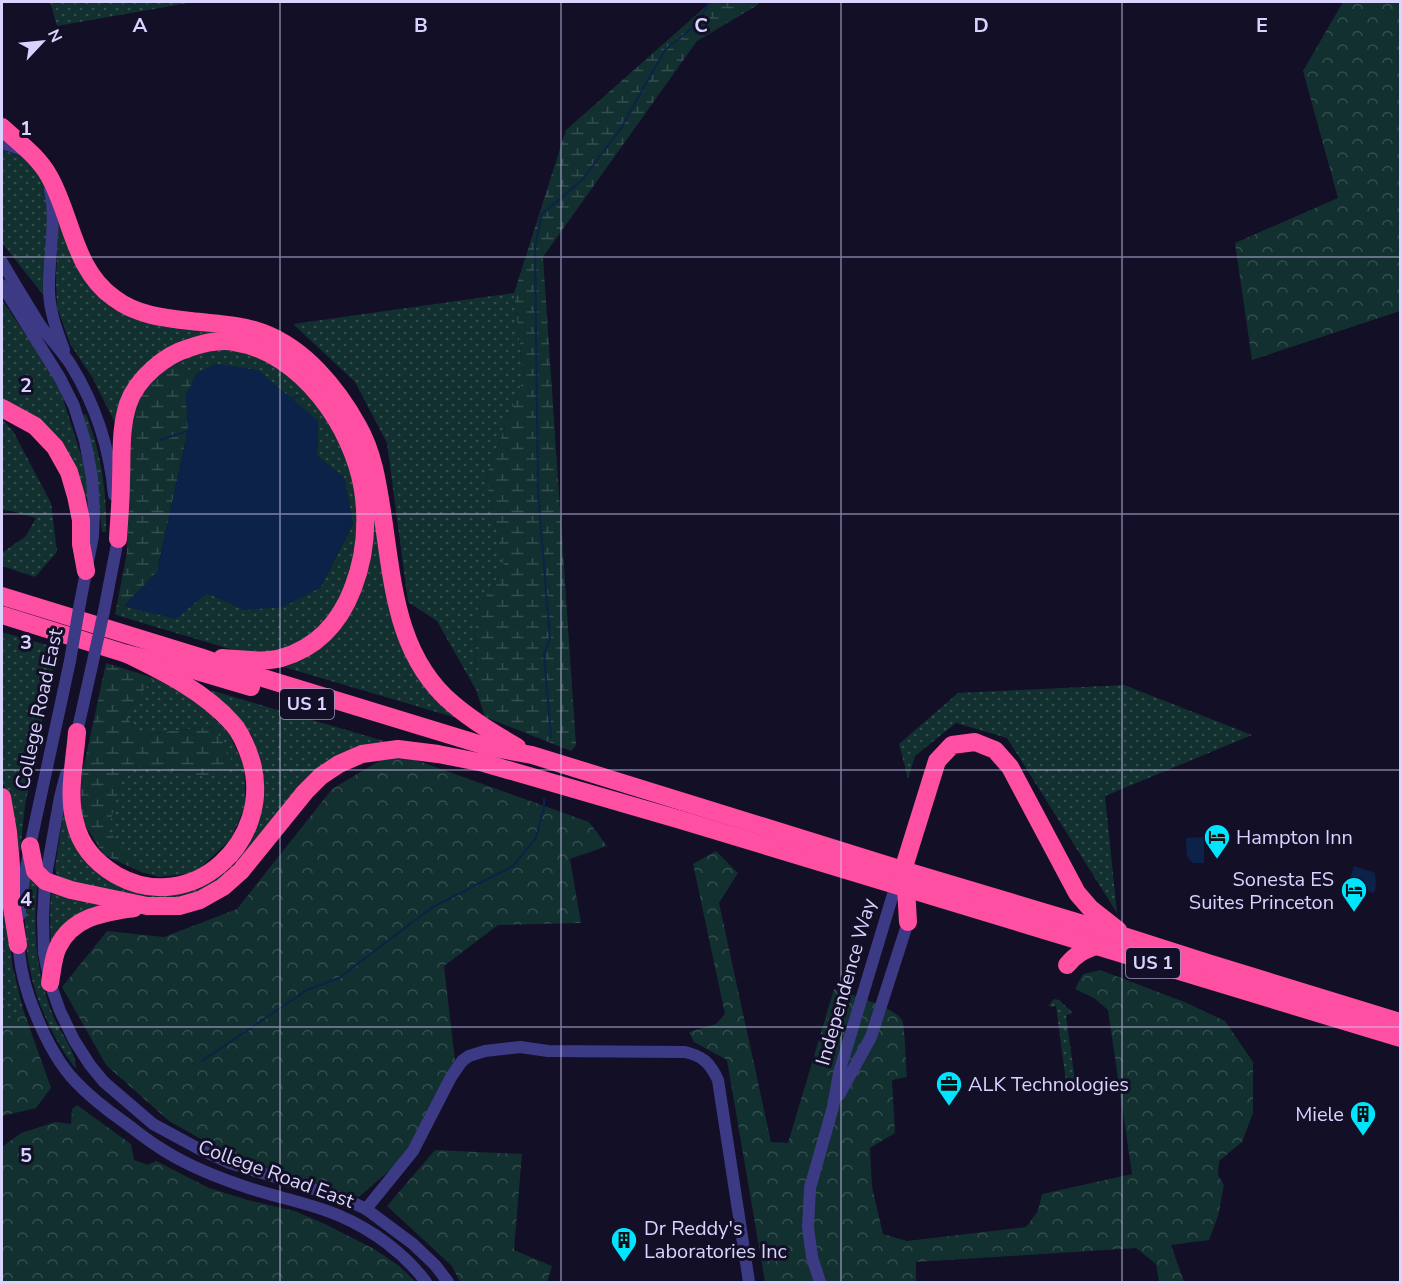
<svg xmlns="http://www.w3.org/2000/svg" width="1402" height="1284" viewBox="0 0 1402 1284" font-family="'Nunito Sans',sans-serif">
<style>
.green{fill:url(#green-dots)}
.forest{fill:url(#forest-crowns)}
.wetland{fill:url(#wetland-marsh)}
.water{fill:#0c2248}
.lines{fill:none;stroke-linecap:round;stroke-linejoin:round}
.stream{stroke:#0c2248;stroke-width:2}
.minor{stroke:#3d3a85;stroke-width:12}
.highway{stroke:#ff4fa3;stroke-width:18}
.minor-bridge{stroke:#3d3a85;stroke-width:12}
.grid{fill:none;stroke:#d9d4ff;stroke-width:1.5;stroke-opacity:0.55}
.labels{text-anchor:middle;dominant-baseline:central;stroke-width:6;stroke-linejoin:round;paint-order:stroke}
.shield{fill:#130f26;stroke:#9e99be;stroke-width:1.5}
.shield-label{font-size:18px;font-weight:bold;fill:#d9d4ff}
.street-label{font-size:20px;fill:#d9d4ff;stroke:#130f26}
.poi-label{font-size:20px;fill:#d9d4ff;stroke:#130f26;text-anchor:start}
.grid-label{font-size:20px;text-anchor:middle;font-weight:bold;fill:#d9d4ff;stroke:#130f26;stroke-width:6;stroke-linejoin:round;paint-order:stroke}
</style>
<defs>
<pattern id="green-dots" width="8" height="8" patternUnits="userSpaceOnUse" patternTransform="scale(1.5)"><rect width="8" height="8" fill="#12302f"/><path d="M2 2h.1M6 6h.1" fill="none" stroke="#344d4e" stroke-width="1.8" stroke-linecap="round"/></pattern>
<pattern id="forest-crowns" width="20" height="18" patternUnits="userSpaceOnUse" patternTransform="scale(1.5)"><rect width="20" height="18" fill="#12302f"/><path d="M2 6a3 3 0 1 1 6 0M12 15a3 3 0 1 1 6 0" fill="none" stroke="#344d4e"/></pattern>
<pattern id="wetland-marsh" width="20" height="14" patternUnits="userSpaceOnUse" patternTransform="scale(1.5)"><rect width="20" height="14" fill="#12302f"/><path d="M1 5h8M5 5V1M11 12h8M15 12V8" fill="none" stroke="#344d4e"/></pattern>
</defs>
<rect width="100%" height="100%" fill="#130f26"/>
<!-- green -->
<g class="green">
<polygon points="50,2 194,2 57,26"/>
<polygon points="2,150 27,158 44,182 49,208 44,296 2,243"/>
<polygon points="59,208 111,304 219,330 197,338 156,356 118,429 92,377 70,344 57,307 56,280"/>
<polygon points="514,293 524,377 486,477 504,567 475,614 476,690 437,621 408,602 387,443 355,382 293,324"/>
<polygon points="2,300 57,380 87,474 89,503 51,431 2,399"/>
<polygon points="201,347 248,347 312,392 352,458 363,525 344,595 316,634 280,651 240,652 119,616 124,606 176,618 207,593 245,610 320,588 353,524 344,478 317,456 318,421 217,364 197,373 169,362"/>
<path d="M86,414C101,453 107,491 106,532H102L95,464L83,415Z"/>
<polygon points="2,419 13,431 51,503 57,552 35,577 2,566 2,553 26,536 36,518 11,511 2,510"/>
<polygon points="376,497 395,620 467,721 270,663 328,637"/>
<polygon points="2,632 57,648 25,806 19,862 6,791 2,781"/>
<polygon points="154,678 173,686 196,700 229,733 244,766 246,804 231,839 195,873 159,877 141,872 107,830 121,782 139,765 208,777 214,726 137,735 125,713"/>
<polygon points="1124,685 1252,735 1105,796 1117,913 1007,738 956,723 915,756 908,779 899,744 958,693"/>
<polygon points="210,690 391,743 359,750 220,882 180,899 145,899 58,878 55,868 64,808 78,847 165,894 253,831 265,790 252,735"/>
<polygon points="2,842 5,863 12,964 23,1009 9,1020 2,999"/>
<path d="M32,872L38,882C32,929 36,974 54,1018C61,1033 76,1052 76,1068H75C43,1025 25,975 25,922C25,905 26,888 32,872Z"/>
<polygon points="51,894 66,895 116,906 51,944 50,918"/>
<polygon points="1054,999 1059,1000 1072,1012 1071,1014 1066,1015 1075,1081 1066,1082 1056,1006 1050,1007 1049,1005"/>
</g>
<!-- forest -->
<g class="forest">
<polygon points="1343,2 1400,2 1400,311 1252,360 1235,243 1338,198 1303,71"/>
<polygon points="399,754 589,822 607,846 570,859 581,923 498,925 444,966 455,1060 406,1156 359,1197 233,1157 169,1121 106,1065 62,987 107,931 164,937 237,909 332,789 381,760"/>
<path d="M716,851L738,873L719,903L771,1142L788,1143L834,989C849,994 895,1007 902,1020C905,1026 906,1067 907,1077L892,1080L895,1133L870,1148L872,1187L883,1234L907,1241L1026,1227L1038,1211L1042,1194L1132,1174L1108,1010L1094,998L1075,989L1083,974L1100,970L1187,1003L1225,1021L1253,1062V1113L1242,1142L1219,1161L1218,1175L1224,1185L1218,1216L1209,1240L1171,1245L1184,1282H1159L1156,1264L1136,1248L916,1262V1282H765L727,1060L694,1042L689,1032L716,1024L725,1014L693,864Z"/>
<polygon points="2,999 9,1020 23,1009 51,1088 36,1108 2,1116"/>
<polygon points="77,1105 131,1144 134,1160 148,1165 156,1161 209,1188 248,1200 295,1211 327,1225 374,1249 398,1265 416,1282 2,1282 2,1147 21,1133 55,1122 71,1124 72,1109"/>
<polygon points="435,1150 522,1154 514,1250 552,1266 547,1282 460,1282 452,1266 387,1206"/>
</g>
<!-- wetland -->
<g class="wetland">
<polygon points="709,2 759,2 756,6 697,41 543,257 576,745 571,751 485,717 476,690 475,614 504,567 486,477 524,377 514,293 566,130 705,7"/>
<polygon points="169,362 197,373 186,396 188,430 157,572 124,606 119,616 115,614 127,552 130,449 135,408 151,379"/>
<polygon points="106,663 154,678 125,713 137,735 214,726 233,763 230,767 208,777 139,765 121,782 108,830 141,872 104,855 81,819 81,779"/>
</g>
<!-- water -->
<g class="water">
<polygon points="217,364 258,370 318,421 317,456 344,478 353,523 320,588 283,607 245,610 207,593 176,619 124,606 157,572 188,430 186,396 197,373"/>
<polygon points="1204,837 1204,863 1193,863 1187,857 1186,838"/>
<polygon points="1354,866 1375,873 1376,887 1374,893 1348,885"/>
</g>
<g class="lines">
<!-- stream -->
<g class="stream">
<polyline points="292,398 299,396"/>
<polyline points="161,440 190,430"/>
<polyline points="551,737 544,654 550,639 538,492 535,247 542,214 582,180 621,128 665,50 696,25 710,2"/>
<polyline points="202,1061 307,990 339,978 431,908 513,866 536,838 544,807 544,799"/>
<polyline points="1399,1210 1400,1211"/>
</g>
<!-- minor -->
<g class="minor">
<polyline points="2,143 23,150"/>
<path d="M50,190C57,220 48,261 49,292C50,313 57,331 64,350"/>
<path d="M2,262C14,283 27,304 40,325C50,339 62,351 71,365C95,404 110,450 114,495"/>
<polyline points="2,285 60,378 74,406 85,441 92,477 94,512 93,536 80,603"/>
<polyline points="104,611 118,539 117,534"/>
<polyline points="76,737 91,670"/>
<polyline points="66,774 60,797 45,881 43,918 44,953 50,983 60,1011 74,1040 90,1065 104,1082 153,1124 201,1150 230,1163 345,1199 366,1209 413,1244 435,1265 448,1282"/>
<polyline points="20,915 20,902 30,846 70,661"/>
<path d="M19,939C18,958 23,979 29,997C39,1025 54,1059 75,1081C89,1096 107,1110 124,1122C135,1130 146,1139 157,1146C182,1163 211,1175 240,1185C273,1197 308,1202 340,1216C373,1230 405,1254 426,1282"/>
<polyline points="839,1095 871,1037 908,922"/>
<path d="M366,1209L413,1151L451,1077L462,1061L469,1056L485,1051L520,1047L548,1051L685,1052C703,1056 710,1063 718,1080L749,1282"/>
<polyline points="820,1282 812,1257 808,1227 810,1188 833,1107 839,1073 897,881"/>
</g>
<!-- highway -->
<g class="highway">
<path d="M2,127C18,142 38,156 49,176C72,216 73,269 114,298C136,315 164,318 191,321C215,324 240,324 263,333C305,349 337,388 358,426C374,454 378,486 383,518C393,585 397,657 453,704C473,721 495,734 517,747"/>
<polyline points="2,408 35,426 55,447 69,472 76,496 81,520 81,544 86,571"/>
<path d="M118,539C119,520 121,500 121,480C122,455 120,429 128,404C137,378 165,355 189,348C204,343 219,339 234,342C301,352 353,427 363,490C368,524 365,557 353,588C340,622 317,648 281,658C263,663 241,659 222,658"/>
<polyline points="2,596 200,657 250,674 489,747 532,755 903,870 1127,937 1208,963 1400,1022"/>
<polyline points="2,615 127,654 197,671 251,687"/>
<path d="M77,732C75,760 67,795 75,822C80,845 96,863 116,875C192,918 275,840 251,760C247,748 242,734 233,724C205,692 164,672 127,654"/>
<polyline points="2,797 8,832 11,865 11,901 18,945"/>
<polyline points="30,846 35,871 45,881 71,890 147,906 179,906 200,900 223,887 241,871 305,792 321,776 339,764 362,754 398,749 438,754 484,763 681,820 1400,1038"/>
<polyline points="908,922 906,888 903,870 937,761 952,745 975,742 995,750 1010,767 1077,893 1090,908 1118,930"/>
<path d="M1067,965C1076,954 1084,950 1096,946"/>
<path d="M50,983C52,972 53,957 58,947C73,916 104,913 134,908"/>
</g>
<!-- minor-bridge -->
<g class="minor-bridge">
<polyline points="70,661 80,603"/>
<polyline points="91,670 104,611"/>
</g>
</g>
<!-- grid -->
<path class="grid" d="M280,2V1282M561,2V1282M841,2V1282M1122,2V1282M2,257H1400M2,514H1400M2,770H1400M2,1027H1400"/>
<!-- icons -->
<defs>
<g id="hotel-pin" transform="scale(1.35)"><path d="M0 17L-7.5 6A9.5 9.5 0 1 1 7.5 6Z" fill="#00e5ff" stroke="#130f26"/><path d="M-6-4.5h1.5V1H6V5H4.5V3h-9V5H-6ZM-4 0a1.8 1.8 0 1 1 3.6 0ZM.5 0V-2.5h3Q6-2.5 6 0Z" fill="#111"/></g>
<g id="office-pin" transform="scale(1.35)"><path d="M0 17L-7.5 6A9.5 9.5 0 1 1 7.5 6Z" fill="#00e5ff" stroke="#130f26"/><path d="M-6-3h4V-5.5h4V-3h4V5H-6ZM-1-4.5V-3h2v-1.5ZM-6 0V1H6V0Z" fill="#111"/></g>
<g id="building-pin" transform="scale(1.35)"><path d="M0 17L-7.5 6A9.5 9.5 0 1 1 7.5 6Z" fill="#00e5ff" stroke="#130f26"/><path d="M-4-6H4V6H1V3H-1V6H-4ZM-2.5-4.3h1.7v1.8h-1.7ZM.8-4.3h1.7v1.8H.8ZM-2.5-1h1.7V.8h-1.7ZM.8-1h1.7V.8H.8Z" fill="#111"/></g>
</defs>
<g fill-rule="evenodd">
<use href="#hotel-pin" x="1217" y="837"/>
<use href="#hotel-pin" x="1354" y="890"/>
<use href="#office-pin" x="949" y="1084"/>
<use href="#building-pin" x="1363" y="1114"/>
<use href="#building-pin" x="624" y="1240"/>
</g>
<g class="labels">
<!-- shield labels -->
<g class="shield">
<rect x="280" y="689" width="54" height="30" rx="4.5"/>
<rect x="1126" y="948" width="54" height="30" rx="4.5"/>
</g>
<g class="shield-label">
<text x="307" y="704">US 1</text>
<text x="1153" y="963">US 1</text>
</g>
<!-- street labels -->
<g class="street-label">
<text transform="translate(39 709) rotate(-78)">College Road East</text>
<text transform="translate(846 982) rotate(-74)">Independence Way</text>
<text transform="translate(276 1174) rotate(20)">College Road East</text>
</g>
<!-- poi labels -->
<g class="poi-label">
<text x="1236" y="837">Hampton Inn</text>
<text x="1334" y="879" text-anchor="end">Sonesta ES<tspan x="1334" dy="23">Suites Princeton</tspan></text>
<text x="968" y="1084">ALK Technologies</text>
<text x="1344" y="1114" text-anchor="end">Miele</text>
<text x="644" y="1228">Dr Reddy's<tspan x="644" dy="23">Laboratories Inc</tspan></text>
</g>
</g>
<g class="grid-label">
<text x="140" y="32">A</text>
<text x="421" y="32">B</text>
<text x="701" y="32">C</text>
<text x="981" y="32">D</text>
<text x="1262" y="32">E</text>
<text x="26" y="135">1</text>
<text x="26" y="392">2</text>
<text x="26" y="649">3</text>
<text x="26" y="906">4</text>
<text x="26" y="1162">5</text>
</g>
<!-- border -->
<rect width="1402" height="1284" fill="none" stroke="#d9d4ff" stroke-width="6"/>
<!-- north arrow -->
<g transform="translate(42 42) rotate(64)" stroke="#130f26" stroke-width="4.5" paint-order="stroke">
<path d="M0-4.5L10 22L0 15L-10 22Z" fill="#d9d4ff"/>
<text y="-9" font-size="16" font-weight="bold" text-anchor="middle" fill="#d9d4ff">N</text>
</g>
</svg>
